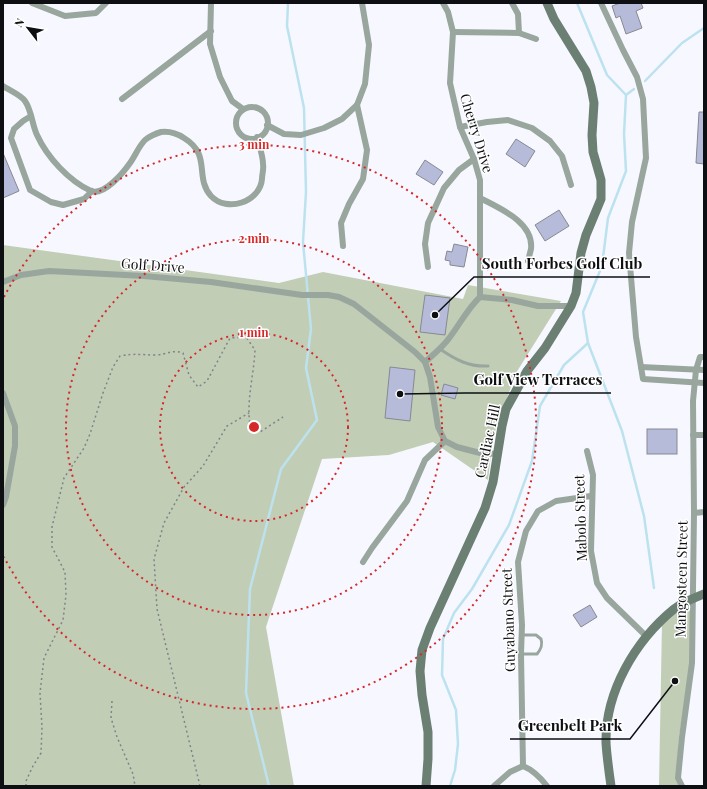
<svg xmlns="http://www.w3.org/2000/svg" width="707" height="789" viewBox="0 0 707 789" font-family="'Playfair Display',serif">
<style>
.green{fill:#c2cdb6}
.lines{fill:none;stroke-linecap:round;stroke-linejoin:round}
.stream{stroke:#bce2ef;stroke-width:2.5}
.building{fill:#b6bbd9;stroke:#888991}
.path{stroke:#828388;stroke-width:1.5;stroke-dasharray:2 3;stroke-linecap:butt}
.lane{stroke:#99a69d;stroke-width:3}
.street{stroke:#99a69d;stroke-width:6}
.secondary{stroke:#6b7f72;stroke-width:9}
.ring{fill:none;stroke:#d62828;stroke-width:2;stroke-dasharray:2 4}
.labels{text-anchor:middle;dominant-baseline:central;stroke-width:3;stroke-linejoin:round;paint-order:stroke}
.street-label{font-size:14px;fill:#0e0f12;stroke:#fff}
.centre{fill:#d62828;stroke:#fff;stroke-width:2}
.ring-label{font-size:12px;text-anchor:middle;font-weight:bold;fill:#d62828;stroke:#fff;stroke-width:3;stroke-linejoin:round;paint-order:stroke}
.leader{fill:none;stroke:#0e0f12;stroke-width:1.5}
.callout-dot{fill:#0e0f12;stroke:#fff;stroke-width:1.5}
.callout-label{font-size:15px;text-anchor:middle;font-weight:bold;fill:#0e0f12;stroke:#fff;stroke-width:3;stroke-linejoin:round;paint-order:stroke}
</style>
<rect width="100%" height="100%" fill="#f7f8ff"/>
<!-- green -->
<g class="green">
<polygon points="3,245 279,283 323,272 463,299 468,285 561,301 516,373 493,437 488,480 433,442 389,455 322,459 266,627 294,786 3,786"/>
<polygon points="691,611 691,663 679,737 677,780 680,786 659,786 662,623 676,612"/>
</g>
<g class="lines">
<!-- stream -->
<g class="stream">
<polyline points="577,3 607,75 626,95 624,134 626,171 608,218 602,266 583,312 588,343 622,431 644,516 654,588"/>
<polyline points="645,81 682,43 704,28"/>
<polyline points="626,95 634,89"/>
<polyline points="269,786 246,693 250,589 281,469 317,420 306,368 311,329 303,242 306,192 304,108 287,26 288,3"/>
<polyline points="450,786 455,770 458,744 456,710 442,675 443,639 454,613 472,589 509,525 532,461 540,406 564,365 588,343"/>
</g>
</g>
<!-- building -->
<g class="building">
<polygon points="620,3 641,3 643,8 636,11 642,28 626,34 620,16 616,18 612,6"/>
<polygon points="699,112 704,112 704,164 696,163"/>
<polygon points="516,139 535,151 525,167 506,154"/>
<polygon points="3,153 19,191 3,198"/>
<polygon points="425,160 443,172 434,185 416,174"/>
<polygon points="559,210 569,226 545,241 535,225"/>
<polygon points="454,244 468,247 464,267 450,265 450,261 445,260 447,251 452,252"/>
<polygon points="425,295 450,298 445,335 420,332"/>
<polygon points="390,367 415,370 410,421 385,418"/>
<polygon points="444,384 458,388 455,399 441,395"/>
<rect x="647" y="429" width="30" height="25"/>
<polygon points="590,605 597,617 581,627 573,615"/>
</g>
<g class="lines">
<!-- path -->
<g class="path">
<polyline points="112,701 111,718 117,737 133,774 135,786"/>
<path d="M26,786V781L33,766L41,753L42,727L40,693L44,658L63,620L66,595L65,572L52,547V527L64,478L84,448L90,434L103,393L113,367L120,356C135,353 142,355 155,355C167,355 172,349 183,353L189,375L198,387L207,381L230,338L246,337L255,350C254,376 245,404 251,430L260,432L283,417"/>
<polyline points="200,786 157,609 154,559 164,523 184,487 203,466 227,426 249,413"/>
</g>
<!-- lane -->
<g class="lane">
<path d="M440,349C456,360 469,367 488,366"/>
<path d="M521,654H537C541,649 543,645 541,639L536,635H522"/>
</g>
<!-- street -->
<g class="street">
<polyline points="32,3 65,16 96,13 106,3"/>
<polyline points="211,3 210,44 220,77 232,101 243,109"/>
<polyline points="443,3 448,12 453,32 450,83 460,127 474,159 480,180 480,297"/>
<polyline points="512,3 518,14 519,33"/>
<polyline points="601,3 623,50 637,77 643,99 646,158 632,222 629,253 636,337 643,379 704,383"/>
<polyline points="453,32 519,33 536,39"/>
<path d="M3,86C9,90 21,95 25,101C32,111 32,125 37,135C47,157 69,181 91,191C104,196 123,173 130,163C135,156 139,146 145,140C148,137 157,133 161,132C170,131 178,134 184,138C212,155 194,177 211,196C227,213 260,202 262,179C262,174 264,169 263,164C263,155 259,146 257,137"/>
<polyline points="122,99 211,31"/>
<circle cx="252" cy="123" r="16"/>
<polyline points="31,116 23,121 14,129 11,138 30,190 51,202 63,205 84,199 92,191"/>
<polyline points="267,125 284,134 301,135 324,128 342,119 357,105 365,84 369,45 362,3"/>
<polyline points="460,127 487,122 508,120 532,128 550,141 562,156 571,185"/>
<path d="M480,198C499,208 534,222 531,249C530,253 529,257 528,261"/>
<polyline points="343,246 341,223 349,204 363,179 367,150 357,105"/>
<polyline points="428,267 425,244 428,223 444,188 459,170 474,159"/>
<polyline points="3,282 21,275 49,271 144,276 211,282 302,295 328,295 339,297 354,304 415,352 425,362 430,377 438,427 445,441 457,447 480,453 497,454"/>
<path d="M425,362C434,354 443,347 450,337C460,324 468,308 480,297L512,300L538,306H571"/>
<polyline points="641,367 704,370"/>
<polyline points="3,393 15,426 15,446 6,497 3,505"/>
<polyline points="693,435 704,435"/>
<polyline points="587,451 593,475 591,551 597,583 607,598 646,636"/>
<polyline points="694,513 704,512"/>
<polyline points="363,562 372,548 407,501 425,460 445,441"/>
<polyline points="523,766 521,654 522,625 518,562 526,531 538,511 556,501 591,496"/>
<path d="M494,786L510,772L523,766C533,770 540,777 547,786"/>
<polyline points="682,786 678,778 682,737 692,663 694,513 693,401 696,370 700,357 704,357"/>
</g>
<!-- secondary -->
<g class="secondary">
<polyline points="426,786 428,759 428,732 422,695 420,671 422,650 430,628 485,508 493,482 502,426 506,409 527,371 545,348 571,306 576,293 581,253 586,235 601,199 601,180 593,152 592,135 594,103 591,87 586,71 554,19 547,3"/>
<path d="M611,786C609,772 607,758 606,743C605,692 635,641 674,609C683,602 694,598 704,594"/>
</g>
</g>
<!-- distance rings -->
<g class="ring">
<circle cx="254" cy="427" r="94"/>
<circle cx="254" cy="427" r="188"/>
<path d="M4 297A282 282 0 1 1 4 557"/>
</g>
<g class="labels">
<!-- street labels -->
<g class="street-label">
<text transform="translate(477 133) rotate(73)">Cherry Drive</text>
<text transform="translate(153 265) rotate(4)">Golf Drive</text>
<text transform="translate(487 441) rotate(-78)">Cardiac Hill</text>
<text transform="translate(580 518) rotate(-92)">Mabolo Street</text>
<text transform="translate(681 579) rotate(-89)">Mangosteen Street</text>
<text transform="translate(508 620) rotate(-92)">Guyabano Street</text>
</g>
</g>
<circle cx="254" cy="427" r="6" class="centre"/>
<g class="ring-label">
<text x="254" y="149">3 min</text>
<text x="254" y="243">2 min</text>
<text x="254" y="337">1 min</text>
</g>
<!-- callouts -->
<path class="leader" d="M435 315L474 277H650M400 394L465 393H611M675 681L630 739H510"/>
<g class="callout-dot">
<circle cx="435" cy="315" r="4"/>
<circle cx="400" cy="394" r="4"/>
<circle cx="675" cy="681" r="4"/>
</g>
<g class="callout-label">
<text x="562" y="269">South Forbes Golf Club</text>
<text x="538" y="385">Golf View Terraces</text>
<text x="570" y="731">Greenbelt Park</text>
</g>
<!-- border -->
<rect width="707" height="789" fill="none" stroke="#0e0f12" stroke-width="8"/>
<!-- north arrow -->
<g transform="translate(28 28) rotate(301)" stroke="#ffffff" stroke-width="3" paint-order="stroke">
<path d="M0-3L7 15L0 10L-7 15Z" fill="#0e0f12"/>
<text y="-6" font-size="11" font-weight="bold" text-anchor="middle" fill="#0e0f12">N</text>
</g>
</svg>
